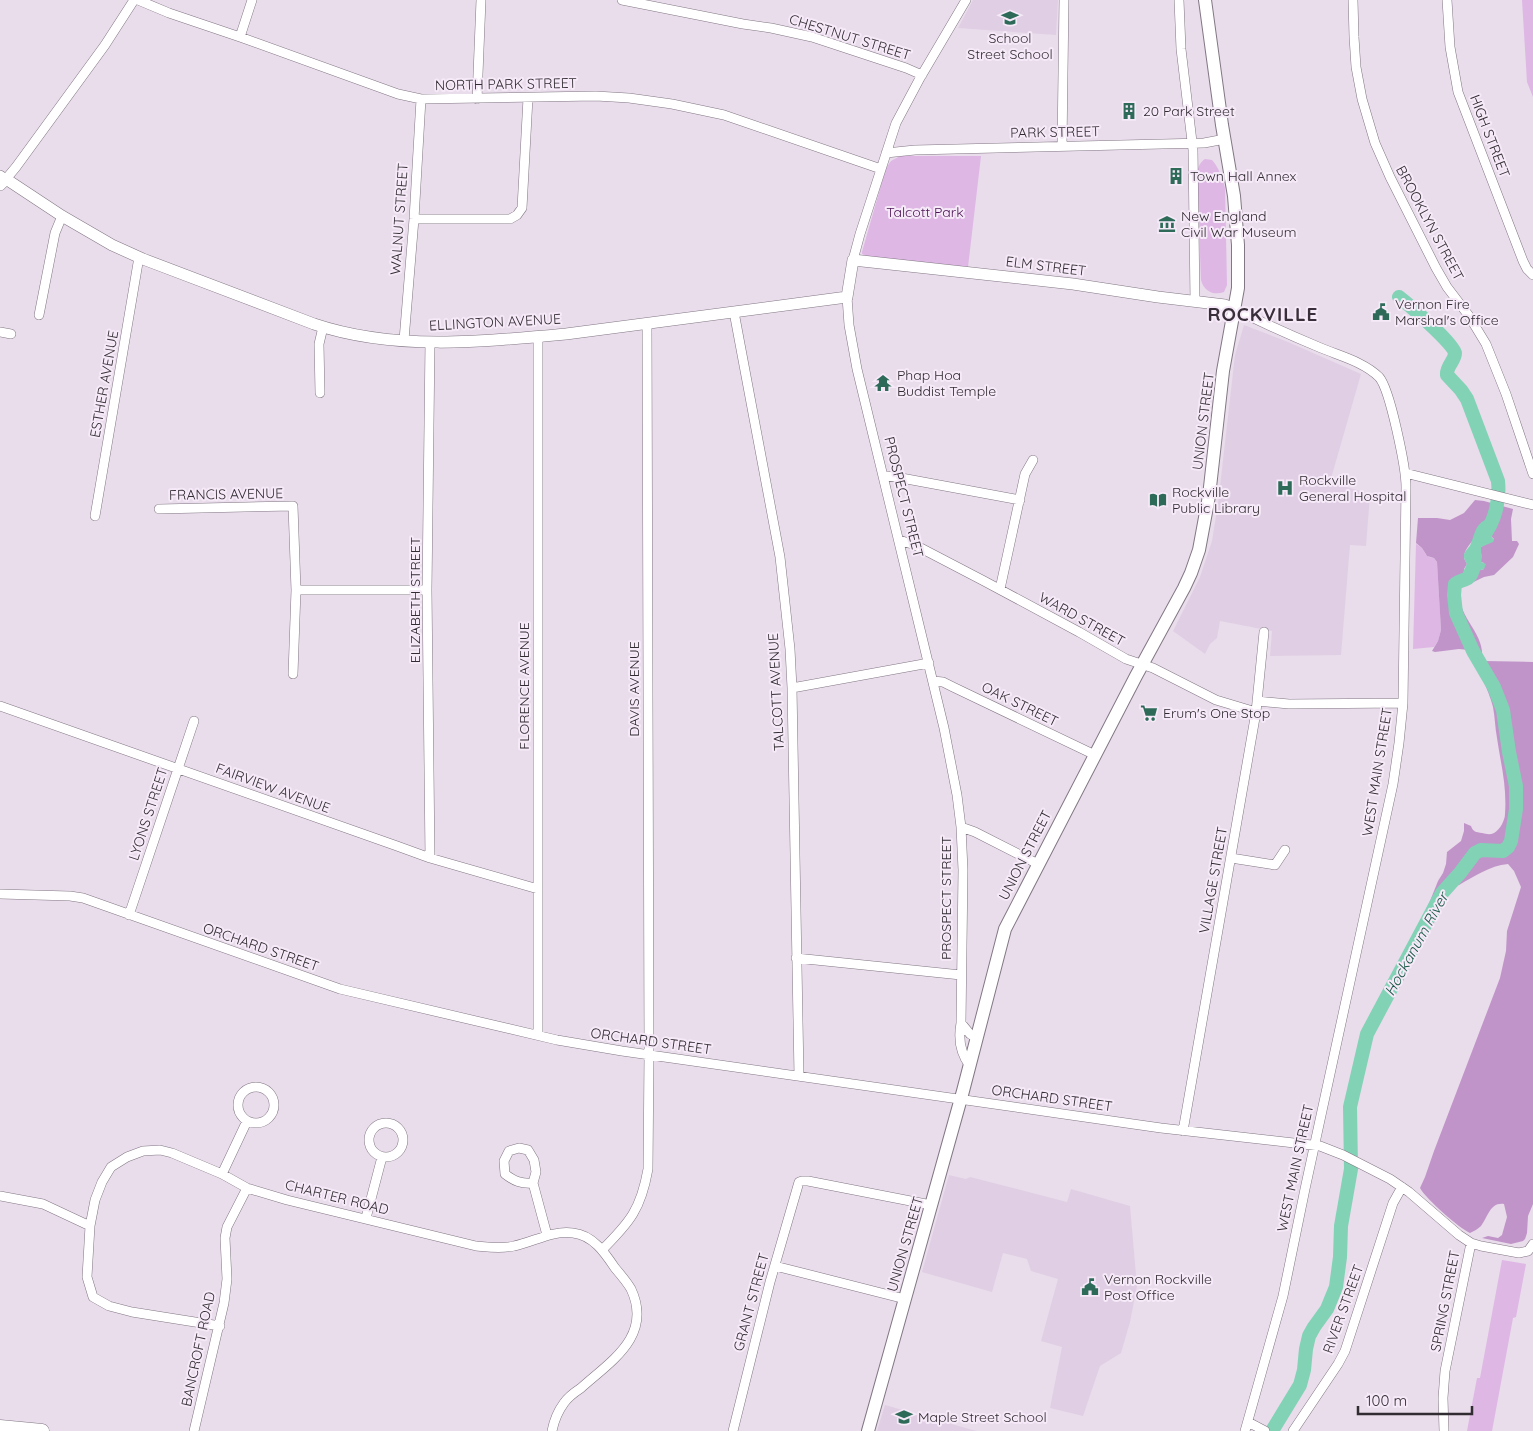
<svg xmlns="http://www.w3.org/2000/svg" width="1533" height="1431" font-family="Quicksand,sans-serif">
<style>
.built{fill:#e0cfe4}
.green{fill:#deb7e5}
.forest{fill:#c094c8;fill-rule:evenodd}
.water{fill:#82d2b6}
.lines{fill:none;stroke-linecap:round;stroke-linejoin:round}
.river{stroke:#82d2b6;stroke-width:14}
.minor-casing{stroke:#827784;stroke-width:10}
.tertiary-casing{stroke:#827784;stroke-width:12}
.secondary-casing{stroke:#827784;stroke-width:14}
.primary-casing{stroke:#827784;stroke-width:15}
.minor{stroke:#fff;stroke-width:9}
.tertiary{stroke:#fff;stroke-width:11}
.secondary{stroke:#fff;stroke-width:12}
.primary{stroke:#fff;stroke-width:14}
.labels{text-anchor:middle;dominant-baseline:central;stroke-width:4;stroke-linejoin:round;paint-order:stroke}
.street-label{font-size:14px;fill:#312c32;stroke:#f6e9f8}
.poi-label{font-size:14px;fill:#312c32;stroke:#f6e9f8;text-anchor:start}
.park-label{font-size:14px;fill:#4a1454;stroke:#f6e9f8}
.water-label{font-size:15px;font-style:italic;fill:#185846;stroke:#f6e9f8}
.district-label{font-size:19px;font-weight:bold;letter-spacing:1px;fill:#392f3a;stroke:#f6e9f8}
</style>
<rect width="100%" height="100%" fill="#e9dceb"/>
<path class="built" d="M973,0h85l-2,35 -98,-7z
M1244,325l44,17 73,32 -31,108 40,12 -4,52 -16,-1 -9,110 -71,1 2,-25 -52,-10 -3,17 -7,6 -5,10 -32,-23 27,-54 12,-36 6,-37 17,-149z
M949,1175l17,4 4,-2 97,25 4,-13 59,17 7,80 -7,36 -9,31 -21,13 -17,50 -33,-8 12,-61 -21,-6 17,-62 -27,-8 -4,-12 -24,-6 -11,39 -70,-20z
M885,1405l84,24 8,2h-100z"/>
<path class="green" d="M1522,0h11v97l-6,-15z
M900,156h81l-13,111 -102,-11 -4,-2v-2l24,-84 5,-7z
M1205,159l7,1c7,8 10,17 13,28l2,97 -3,7c-11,4 -20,-1 -23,-12l-4,-106c1,-7 3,-12 8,-15z
M1416,544l6,4 4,7 3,2 5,1 3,4 4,68 -3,11 -4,6 -21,2z
M1502,1260l24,4 -10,53 -3,1 -21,113h-25l10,-53h3z"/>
<path class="forest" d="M1475,500l9,1 29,8 -2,10 1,22h5l2,3 -6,13 -19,18 -10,2 -23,11c-7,28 24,43 21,70l2,3 49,1v542l-5,12 -1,17 -2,6 -2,2 -12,3 -29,-6 6,-2 10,2 4,-3 5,-18 -3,-13c-14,-2 -16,13 -23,22 -3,3 -7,5 -11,7 -11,-5 -44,-34 -50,-45l5,-11 9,-26 66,-173 6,-27 1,-20 14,-44 -7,-16 -6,-7c-19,2 -33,12 -49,21l-5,1 -8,-1c-14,9 -19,36 -29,50h-3l16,-34 8,-20 5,-8 3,-9 1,-12 14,-11 3,-10v-8l7,3c2,6 5,6 11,7 4,1 8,2 12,0 6,-3 11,-13 11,-19 2,-28 -4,-49 -8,-76 -2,-10 -2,-21 -4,-31 -4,-16 -16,-41 -24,-57l-10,-1 -24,3 -3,-1 6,-10 3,-11 -4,-68 -3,-4 -7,-2 -5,-8 -6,-5 2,-25h19l13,2 14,-7zM1492,522l-1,14 3,3 -13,8v15l3,1v6l-20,6v-6l3,-5c-1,-2 -3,-5 -3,-7 0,-11 20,-28 28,-35z"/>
<path class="water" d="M1485,520l7,1 -1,15 3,4 -1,2 -12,5v15l5,2 -2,5 -20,6 -1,-3 4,-8c-1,-2 -3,-4 -3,-7 -1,-6 6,-9 7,-14 4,-9 4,-18 14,-23z"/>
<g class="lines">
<path class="river" d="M1399,297c9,7 56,48 56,56 0,8 -9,13 -8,22l14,15 6,9 31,82c2,19 -3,41 -15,55
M1272,1431l28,-46 4,-15 2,-21 3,-13 5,-9 13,-18 9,-22 4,-30 1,-31 10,-57 -1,-62 17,-73 75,-141 18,-20 15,-20 6,-3 22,1 5,-4 3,-6 5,-32v-23l-7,-34 -6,-42 -9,-23 -21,-36 -17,-38 -2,-18 1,-11c4,-3 7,-3 11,-5 8,-3 8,-16 9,-23"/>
<g class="minor-casing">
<path id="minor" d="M138,0l31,13 71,24 158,57 23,5 175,-3 33,2 43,6 52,11 157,54
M622,0l121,24 28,4 41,9 94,31 16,7
M1179,0l2,49 12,101 2,151
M1353,0l1,37 2,30 6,32 13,44 15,34 46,91 11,19 22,29 17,28 20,50 27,80
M1447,0l3,47 8,45 65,169 4,8 6,6
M240,37l12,-37
M477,99l4,-99
M1062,146l2,-146
M886,153l29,-3 289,-7 21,-4
M0,175l6,4 10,-12 89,-122 29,-45
M414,219h96l7,-4 5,-7 6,-110
M853,260l7,-26 36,-111 24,-45 46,-78
M847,297l2,28 8,44 87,359 13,67 4,32 2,43 -2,153c-3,16 -1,30 9,43
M1235,309c28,14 57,27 86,39 19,8 43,14 58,29 11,12 27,91 27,110l-3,216 -4,40 -6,41 -88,405 -22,107 -38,135
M734,312l46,245 10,92 2,39 7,388
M39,315l16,-82 7,-17
M0,332l11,2
M404,340l10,-121 7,-120
M430,342l-3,248 3,268
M320,393l-1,-49 4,-17
M1405,473l128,32
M883,476l13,1 124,23
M159,509l134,-3 3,84 -3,84
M95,516l44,-259
M899,540l16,5 69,36 95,51 47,27 27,9 63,32 40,12
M1000,589l25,-115 8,-14
M296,590h131
M933,681l10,1 10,5 142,68
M792,688l137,-25
M1257,701l32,3 114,-1
M0,706l397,140 33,12 108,31
M961,827l14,5 63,32
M1231,858l44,7 10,-15
M0,894l70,2 13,2 257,91 217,51 65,11 539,77 159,18 23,9 47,24 19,13 50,43 12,8 10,3 38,7 9,-2 5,-7
M129,915l65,-194
M796,958l165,17
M961,1023l9,11 7,4
M538,1035v-699
M238 1105a18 18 0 1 1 36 0a18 18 0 1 1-36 0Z
M369 1140a17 17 0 1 1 34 0a17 17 0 1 1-34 0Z
M1183,1131l73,-419 8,-80
M222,1174l25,-53
M533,1183c-12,1 -19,-2 -28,-9l-1,-13 5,-10 10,-3 9,2 6,10 2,12 -3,11 14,52
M0,1196l43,8 47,22
M366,1218l16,-61
M602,1250c28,-28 39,-41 46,-81l1,-114 -2,-732
M775,1266l130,33
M220,1326l-88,-14 -23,-6 -16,-9 -6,-20 3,-51 5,-26 7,-18 9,-15 16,-10 16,-6 17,-1 12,3 50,21 25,14 40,12 189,46c12,1 25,3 38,0 20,-4 38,-16 59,-13 20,2 32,20 42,35 6,7 12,14 16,21 22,47 -20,72 -50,99 -6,4 -13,9 -17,15 -6,8 -10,18 -12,28
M1248,1422l17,9
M194,1431l30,-128 3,-24 -2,-41 2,-11 20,-39
M733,1431l37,-149 29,-100 3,-1h6l123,24
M1293,1431l45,-67 7,-13 48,-148 9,-16
M1444,1431l-1,-33 2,-27 26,-128"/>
</g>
<g class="tertiary-casing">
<path id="tertiary" d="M0,185l6,-6 56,37 50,29 31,14 171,65c80,27 169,18 252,10l281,-37 6,-37 220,24 85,13 67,8 10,4"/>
</g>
<g class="secondary-casing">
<path id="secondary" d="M868,1431l95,-340 42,-162 131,-253 48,-88 7,-15 8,-23 10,-54 14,-125 15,-83v-43l-4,-49 -12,-71 -17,-125"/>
</g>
<g class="primary-casing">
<path id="primary" d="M0,1427l42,4"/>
</g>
<use href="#minor" class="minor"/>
<use href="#tertiary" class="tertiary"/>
<use href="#secondary" class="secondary"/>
<use href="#primary" class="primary"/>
</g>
<defs>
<g id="school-bare" transform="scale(1.35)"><path d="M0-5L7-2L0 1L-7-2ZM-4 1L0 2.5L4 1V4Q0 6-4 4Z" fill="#2d6b58" stroke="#f6e9f8" stroke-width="2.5" paint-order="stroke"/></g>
<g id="building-bare" transform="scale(1.35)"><path d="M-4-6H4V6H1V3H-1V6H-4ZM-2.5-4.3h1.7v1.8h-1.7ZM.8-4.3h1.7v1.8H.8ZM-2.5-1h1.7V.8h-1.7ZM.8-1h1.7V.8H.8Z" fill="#2d6b58" stroke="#f6e9f8" stroke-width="2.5" paint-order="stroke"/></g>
<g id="museum-bare" transform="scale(1.35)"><path d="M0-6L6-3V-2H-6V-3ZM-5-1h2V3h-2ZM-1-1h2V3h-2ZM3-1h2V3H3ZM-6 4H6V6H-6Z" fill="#2d6b58" stroke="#f6e9f8" stroke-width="2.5" paint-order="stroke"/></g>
<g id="civic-bare" transform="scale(1.35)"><path d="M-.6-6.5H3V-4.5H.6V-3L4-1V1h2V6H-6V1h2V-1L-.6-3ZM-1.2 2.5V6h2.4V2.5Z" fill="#2d6b58" stroke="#f6e9f8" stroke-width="2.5" paint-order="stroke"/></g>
<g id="temple-bare" transform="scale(1.35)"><path d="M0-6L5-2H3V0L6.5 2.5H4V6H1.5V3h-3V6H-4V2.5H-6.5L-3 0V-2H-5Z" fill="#2d6b58" stroke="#f6e9f8" stroke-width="2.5" paint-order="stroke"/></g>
<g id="hospital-bare" transform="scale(1.35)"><path d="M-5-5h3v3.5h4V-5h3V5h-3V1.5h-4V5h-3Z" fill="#2d6b58" stroke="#f6e9f8" stroke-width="2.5" paint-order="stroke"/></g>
<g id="library-bare" transform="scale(1.35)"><path d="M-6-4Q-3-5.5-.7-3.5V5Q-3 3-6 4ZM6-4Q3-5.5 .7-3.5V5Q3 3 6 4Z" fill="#2d6b58" stroke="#f6e9f8" stroke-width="2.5" paint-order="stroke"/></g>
<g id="supermarket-bare" transform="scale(1.35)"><path d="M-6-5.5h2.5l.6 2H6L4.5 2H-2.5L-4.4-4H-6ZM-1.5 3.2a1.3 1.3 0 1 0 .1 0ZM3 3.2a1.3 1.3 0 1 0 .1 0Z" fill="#2d6b58" stroke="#f6e9f8" stroke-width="2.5" paint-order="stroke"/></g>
</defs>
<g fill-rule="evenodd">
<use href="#school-bare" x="1010" y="18"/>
<use href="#building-bare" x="1129" y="111"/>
<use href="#building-bare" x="1176" y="176"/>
<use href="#museum-bare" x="1167" y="224"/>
<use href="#civic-bare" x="1381" y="312"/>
<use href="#temple-bare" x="883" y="383"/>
<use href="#hospital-bare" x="1285" y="488"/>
<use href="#library-bare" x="1158" y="500"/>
<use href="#supermarket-bare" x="1149" y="713"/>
<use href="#civic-bare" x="1090" y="1287"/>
<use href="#school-bare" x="904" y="1417"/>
</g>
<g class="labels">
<g class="street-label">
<text transform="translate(850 37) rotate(17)">CHESTNUT STREET</text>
<text transform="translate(506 84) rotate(-1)">NORTH PARK STREET</text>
<text transform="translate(1055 132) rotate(-1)">PARK STREET</text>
<text transform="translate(1490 136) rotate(69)">HIGH STREET</text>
<text transform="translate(399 219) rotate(-86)">WALNUT STREET</text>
<text transform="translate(1430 223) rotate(62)">BROOKLYN STREET</text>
<text transform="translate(1046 266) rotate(7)">ELM STREET</text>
<text transform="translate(495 322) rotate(-3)">ELLINGTON AVENUE</text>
<text transform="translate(104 384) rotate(-80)">ESTHER AVENUE</text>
<text transform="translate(1203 421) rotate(-83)">UNION STREET</text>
<text transform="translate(226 494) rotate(-1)">FRANCIS AVENUE</text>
<text transform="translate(904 497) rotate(76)">PROSPECT STREET</text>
<text transform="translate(415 600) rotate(-90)">ELIZABETH STREET</text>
<text transform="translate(1082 619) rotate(29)">WARD STREET</text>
<text transform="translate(524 686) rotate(-90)">FLORENCE AVENUE</text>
<text transform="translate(634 689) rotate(-90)">DAVIS AVENUE</text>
<text transform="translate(776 692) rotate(-93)">TALCOTT AVENUE</text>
<text transform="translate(1020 704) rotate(26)">OAK STREET</text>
<text transform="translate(1377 772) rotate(-81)">WEST MAIN STREET</text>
<text transform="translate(273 788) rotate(20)">FAIRVIEW AVENUE</text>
<text transform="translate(148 814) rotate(-72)">LYONS STREET</text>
<text transform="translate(1025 855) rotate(-63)">UNION STREET</text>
<text transform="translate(1213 880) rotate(-80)">VILLAGE STREET</text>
<text transform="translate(946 898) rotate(-90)">PROSPECT STREET</text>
<text transform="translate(261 947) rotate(19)">ORCHARD STREET</text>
<text transform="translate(651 1041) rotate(8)">ORCHARD STREET</text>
<text transform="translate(1052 1098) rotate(8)">ORCHARD STREET</text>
<text transform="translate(1295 1168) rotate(-78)">WEST MAIN STREET</text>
<text transform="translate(337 1197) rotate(14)">CHARTER ROAD</text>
<text transform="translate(905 1244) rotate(-74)">UNION STREET</text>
<text transform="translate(1445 1301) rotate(-79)">SPRING STREET</text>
<text transform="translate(751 1302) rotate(-75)">GRANT STREET</text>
<text transform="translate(1343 1309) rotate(-70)">RIVER STREET</text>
<text transform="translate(198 1349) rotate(-78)">BANCROFT ROAD</text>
</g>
<g class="poi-label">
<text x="1010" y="38" text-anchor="middle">School<tspan x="1010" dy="16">Street School</tspan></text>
<text x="1143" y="111">20 Park Street</text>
<text x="1190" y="176">Town Hall Annex</text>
<text x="1181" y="216">New England<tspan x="1181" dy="16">Civil War Museum</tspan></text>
<text x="1395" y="304">Vernon Fire<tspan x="1395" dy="16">Marshal's Office</tspan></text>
<text x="897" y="375">Phap Hoa<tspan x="897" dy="16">Buddist Temple</tspan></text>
<text x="1299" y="480">Rockville<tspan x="1299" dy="16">General Hospital</tspan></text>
<text x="1172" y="492">Rockville<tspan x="1172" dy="16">Public Library</tspan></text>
<text x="1163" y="713">Erum's One Stop</text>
<text x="1104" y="1279">Vernon Rockville<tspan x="1104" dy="16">Post Office</tspan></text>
<text x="918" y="1417">Maple Street School</text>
</g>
<g class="park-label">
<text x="925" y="212">Talcott Park</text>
</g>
<g class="water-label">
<text transform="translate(1416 944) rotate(-61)">Hockanum River</text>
</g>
<g class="district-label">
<text x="1263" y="314">ROCKVILLE</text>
</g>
</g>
<path d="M1358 1406v8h114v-8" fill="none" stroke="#312c32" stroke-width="2.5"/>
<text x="1366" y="1406" font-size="15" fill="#312c32" stroke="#f6e9f8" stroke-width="4" paint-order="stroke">100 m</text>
</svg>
